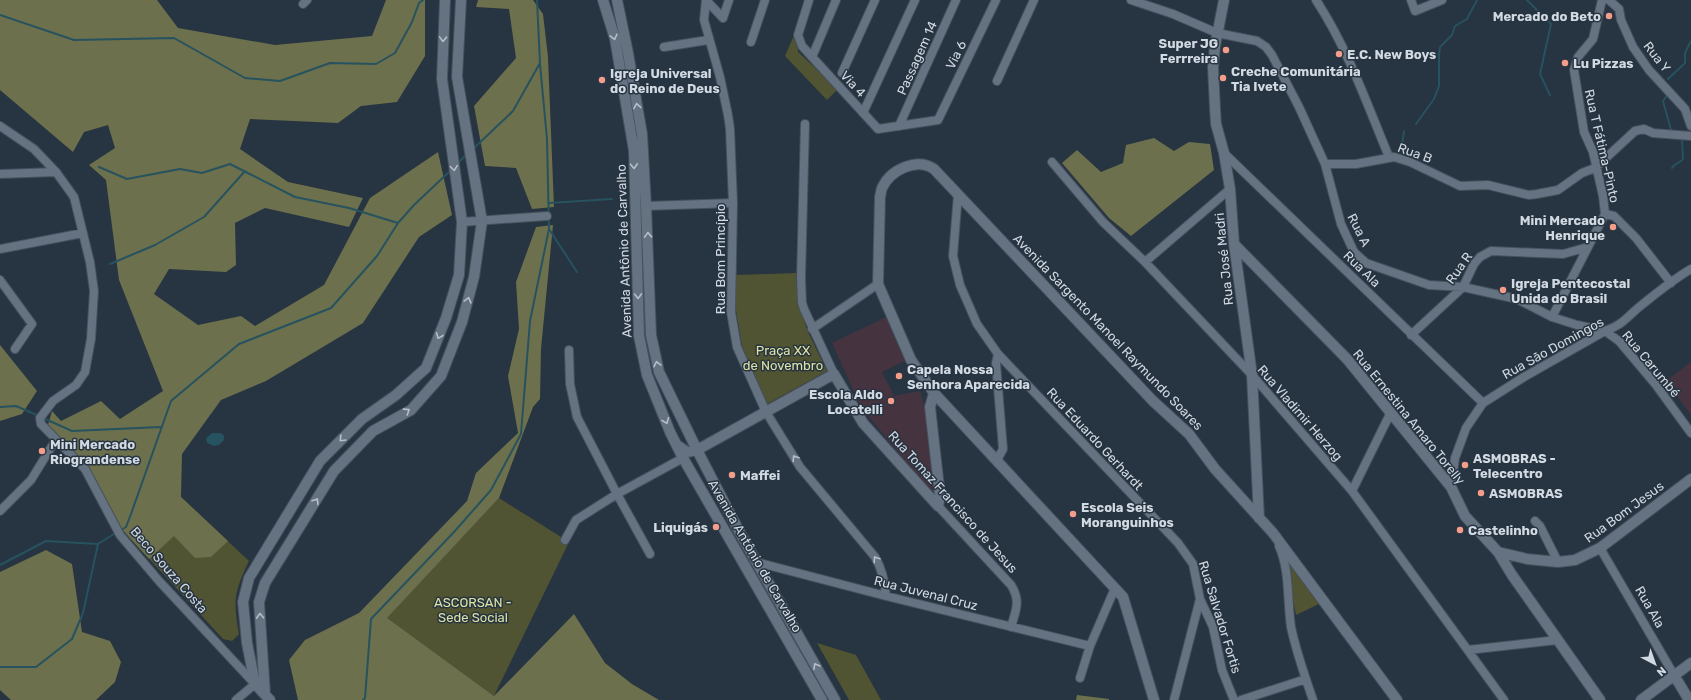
<svg xmlns="http://www.w3.org/2000/svg" width="1691" height="700" font-family="Rubik,sans-serif">
<style>
.education{fill:#453440}
.green{fill:#515432}
.forest{fill:#6c704c}
.water{fill:#27525f}
.lines{fill:none;stroke-linecap:round;stroke-linejoin:round}
.stream{stroke:#27525f;stroke-width:2}
.street-casing{stroke:#46505c;stroke-width:10}
.secondary-casing{stroke:#46505c;stroke-width:12}
.street{stroke:#647281;stroke-width:8}
.secondary{stroke:#647281;stroke-width:10}
.oneway{stroke:#b6bfca}
.poi-dot{fill:#f49d8b;stroke:#273441;stroke-width:1.5}
.labels{text-anchor:middle;dominant-baseline:central;stroke-width:3;stroke-linejoin:round;paint-order:stroke}
.poi-label{font-size:13px;font-weight:bold;fill:#d1d9e2;stroke:#273441;text-anchor:start}
.street-label{font-size:13px;fill:#d1d9e2;stroke:#273441}
.park-label{font-size:13px;fill:#dde3a4;stroke:#273441}
</style>
<rect width="100%" height="100%" fill="#273441"/>
<path class="education" d="M886,317l19,44 -23,11 12,24 26,-5 5,17 10,80 -5,3 -69,-84 -29,-64z
M1691,362v53l-25,-34z"/>
<path class="green" d="M796,31l2,21 40,37 -11,11 -42,-44z
M796,273l2,31 10,28 19,39 -60,33 -25,-58 -7,-42 1,-29z
M181,497l68,64c-15,31 -16,39 -10,73l-7,7 -9,-2 -104,-113z
M499,498l70,44 -75,154 -108,-78z
M1285,558l34,46 -23,11z
M817,643l39,12 25,45h-32z"/>
<path class="forest" d="M0,0h157l21,28 97,17 97,-9 14,-36h39v56l-28,46 -36,4 -23,17 -88,-4 -10,30 48,33 75,16 -14,29 -84,-19 -30,15 1,42 -10,7 -57,-3 -15,25 44,31 43,-9 14,10 69,-41 46,-87 68,-46 14,63 -33,22 -56,86 -97,58 -45,19 -39,54 -1,43 47,44 -17,16 -16,1 -21,-22 -25,23 -30,-33 -34,-63 -27,-23 -10,-15 4,-14 9,10 40,-20 19,18 43,-28 -44,-111 -13,-100 -17,-15 26,-17 -7,-23 -24,7 -11,20 -73,-62z
M478,0h55l10,14 5,43 6,150 -22,2 -16,-41 -31,-2 -11,-60 42,-48 -7,-49 -33,-2z
M1154,138l20,13 15,-9 21,2 4,26 -83,66 -22,-18 -47,-55 15,-13 24,22 22,-9 3,-18z
M553,225l-12,124 -1,50 -7,8 -34,91 -112,120 107,78 80,-82 31,49 27,21 27,16h-361l-9,-40 16,-20 54,-27 108,-112 9,-28 42,-40 -10,-57 11,-47 -3,-47 20,-55z
M0,345l37,46 -15,23 -22,7z
M46,550l26,14 10,68 28,9 11,21 -6,20 -19,18h-85l-11,-10v-118z
M1077,695l32,4v1h-33z"/>
<path class="water" d="M212,433h9l3,3v4l-5,5 -5,1 -7,-3 -1,-5z"/>
<g class="lines">
<path class="stream" d="M1527,0l24,24 -11,50 10,21
M0,15l74,25 100,-2 71,40 35,3 50,-18 46,1 19,-11 17,-31 7,-19 4,-3
M1668,79l17,-16v-10l6,-12
M1667,95l-4,6 8,29
M1416,124l18,-25 5,-13v-32l1,-7 12,-12 3,-9 12,-7 10,-19
M1402,146l2,-15
M473,149l40,-38 27,-48 -3,-63
M457,164l10,-10
M99,167l28,12 53,-10 22,4 28,-9 65,33 54,11 49,15
M1672,168c3,-5 8,-5 11,-9l-1,-20
M549,203l63,-4
M549,229l28,43
M110,264l45,-19 49,-28 41,-46
M0,407l16,-1 23,10
M43,418l29,13 89,-4
M121,530l5,-3 5,-13 40,-113 68,-57 92,-36 46,-52 21,-33 16,-18 37,-35
M0,565l46,-24 52,3 19,-12
M0,667h36l36,-28 11,-26 15,-69
M363,700l2,-2 6,-79 83,-87 37,-42 30,-56 9,-113 19,-92 -2,-90 -7,-75"/>
<g class="street-casing">
<path id="street" d="M706,0l-2,20 16,57 8,38 2,14 3,74 -2,109 6,35 29,65 34,55 75,90c7,12 10,25 11,39
M706,0l17,18 6,-18
M809,0l-11,35 4,11 76,83 60,-9 58,-120
M1131,0l42,14 44,19 40,8 9,6 6,8 27,52 26,57 16,60 13,28 12,11 63,22 34,2 54,12 35,18 25,8 28,6 14,10 37,44 35,48
M1316,0c32,49 51,104 73,157
M1411,0l4,11 27,-11
M1609,0l10,9 2,11 12,27 16,23 36,39 6,17
M303,4l4,-4
M751,42l14,-42
M664,47l44,-7
M812,57l24,-57
M842,73l33,-73
M997,81l37,-81
M863,113l52,-113
M805,124l-4,154 1,25 2,6 30,65
M0,126l34,23 22,23 18,25 16,65 4,29 -3,48 -6,33 -9,13 -23,16 -13,17 1,6 44,45 35,66 39,46 96,103 -19,16
M899,126l57,-126
M1224,153l259,250
M1052,162l51,60 42,40 107,113 100,116 152,209
M1325,164h31l38,-7 16,5 50,24 28,-1 41,10 8,-1 21,-4 24,-17 13,-5 40,-37 9,-2 9,4 38,3
M0,174l56,-2
M958,194l-5,62 7,29 17,39 21,30 180,189 15,21 7,35 13,28 9,43 12,30
M646,206l87,-3
M1605,214l9,2 22,22 35,45
M462,222l85,-6
M0,249l83,-16
M1145,262l85,-73
M0,280l32,44 -17,25
M1552,317l53,-103 -2,-18 -10,-44 -9,-20 -10,-62 4,-13 15,-18 9,-39
M812,329l66,-45
M1411,335l52,-48 11,-23 6,-7 11,-6 72,3 25,-7
M569,350l1,34 7,33 40,77 33,60
M997,460l6,-11 -7,-86 2,-9
M1451,487l4,-29 11,-30 17,-25 41,-26 81,-46c17,-6 20,-12 33,-23 17,-14 34,-28 53,-39
M1352,491l39,-79
M938,506l73,79c10,16 5,25 0,42
M0,511l31,-31 24,-39
M1535,521l5,5 18,36
M565,540l11,-20 41,-26 66,-36
M1279,546c11,24 8,54 12,81 5,24 14,50 22,73
M1600,548l74,127
M756,562l130,34 204,50
M1468,650l89,-10
M1080,678l10,-32 25,-58
M1174,700l26,-101
M1241,700l65,-21"/>
</g>
<g class="secondary-casing">
<path id="secondary" d="M603,0l12,39 19,112 5,185 8,39 23,57 13,26 139,242
M617,0l11,53 14,81 4,72 5,129 8,37 38,78 42,81 96,169
M1224,0l-9,46 -2,21 2,41 1,16 8,29 6,36 4,55 18,131 7,143
M1234,244l113,115 104,128 14,29 33,36 14,23 88,125
M934,393l-4,14 10,89 -2,10
M677,445l10,7 10,-2 137,-76 29,49 75,83
M1498,552l29,7 31,3 17,-2 25,-12 91,-69
M1674,675l15,25
M265,694l-6,-92 6,-19 69,-112 39,-40 38,-21 30,-34 21,-54 12,-45 8,-56 -25,-144 4,-77
M270,700l-15,-16 -8,-41 -4,-41 6,-24 71,-117 42,-42 34,-24 30,-27 20,-50 13,-43 3,-53 -20,-143 3,-79
M1154,700l-31,-103 -189,-204 -23,-33 -33,-76 2,-87c1,-3 1,-7 2,-9 8,-18 35,-31 52,-19l219,232 36,33 26,35 58,64 124,167
M1641,700l50,-37"/>
</g>
<use href="#street" class="street"/>
<use href="#secondary" class="secondary"/>
</g>
<defs><path id="oneway-chevron" d="M-2-3.5L2.5 0L-2 3.5" fill="none" stroke-width="1.6" stroke-linecap="round" stroke-linejoin="round"/></defs>
<g class="oneway">
<use href="#oneway-chevron" transform="translate(614 37) rotate(76)"/>
<use href="#oneway-chevron" transform="translate(443 39) rotate(92)"/>
<use href="#oneway-chevron" transform="translate(637 106) rotate(-100)"/>
<use href="#oneway-chevron" transform="translate(634 166) rotate(87)"/>
<use href="#oneway-chevron" transform="translate(454 168) rotate(82)"/>
<use href="#oneway-chevron" transform="translate(648 235) rotate(-92)"/>
<use href="#oneway-chevron" transform="translate(638 296) rotate(89)"/>
<use href="#oneway-chevron" transform="translate(468 300) rotate(-75)"/>
<use href="#oneway-chevron" transform="translate(439 336) rotate(112)"/>
<use href="#oneway-chevron" transform="translate(657 364) rotate(-102)"/>
<use href="#oneway-chevron" transform="translate(407 411) rotate(-33)"/>
<use href="#oneway-chevron" transform="translate(666 421) rotate(68)"/>
<use href="#oneway-chevron" transform="translate(342 439) rotate(135)"/>
<use href="#oneway-chevron" transform="translate(795 458) rotate(-122)"/>
<use href="#oneway-chevron" transform="translate(316 501) rotate(-58)"/>
<use href="#oneway-chevron" transform="translate(876 559) rotate(-123)"/>
<use href="#oneway-chevron" transform="translate(260 616) rotate(-93)"/>
<use href="#oneway-chevron" transform="translate(816 666) rotate(-120)"/>
</g>
<g class="poi-dot">
<circle cx="1609" cy="16" r="4"/>
<circle cx="1226" cy="50" r="4"/>
<circle cx="1339" cy="54" r="4"/>
<circle cx="1565" cy="63" r="4"/>
<circle cx="1223" cy="78" r="4"/>
<circle cx="602" cy="80" r="4"/>
<circle cx="1613" cy="227" r="4"/>
<circle cx="1503" cy="290" r="4"/>
<circle cx="899" cy="376" r="4"/>
<circle cx="891" cy="401" r="4"/>
<circle cx="42" cy="451" r="4"/>
<circle cx="1465" cy="465" r="4"/>
<circle cx="732" cy="475" r="4"/>
<circle cx="1481" cy="493" r="4"/>
<circle cx="1073" cy="514" r="4"/>
<circle cx="716" cy="527" r="4"/>
<circle cx="1460" cy="530" r="4"/>
</g>
<g class="labels">
<g class="poi-label">
<text x="1601" y="16" text-anchor="end">Mercado do Beto</text>
<text x="1218" y="43" text-anchor="end">Super JG<tspan x="1218" dy="15">Ferrreira</tspan></text>
<text x="1347" y="54">E.C. New Boys</text>
<text x="1573" y="63">Lu Pizzas</text>
<text x="1231" y="71">Creche Comunitária<tspan x="1231" dy="15">Tia Ivete</tspan></text>
<text x="610" y="73">Igreja Universal<tspan x="610" dy="15">do Reino de Deus</tspan></text>
<text x="1605" y="220" text-anchor="end">Mini Mercado<tspan x="1605" dy="15">Henrique</tspan></text>
<text x="1511" y="283">Igreja Pentecostal<tspan x="1511" dy="15">Unida do Brasil</tspan></text>
<text x="907" y="369">Capela Nossa<tspan x="907" dy="15">Senhora Aparecida</tspan></text>
<text x="883" y="394" text-anchor="end">Escola Aldo<tspan x="883" dy="15">Locatelli</tspan></text>
<text x="50" y="444">Mini Mercado<tspan x="50" dy="15">Riograndense</tspan></text>
<text x="1473" y="458">ASMOBRAS -<tspan x="1473" dy="15">Telecentro</tspan></text>
<text x="740" y="475">Maffei</text>
<text x="1489" y="493">ASMOBRAS</text>
<text x="1081" y="507">Escola Seis<tspan x="1081" dy="15">Moranguinhos</tspan></text>
<text x="708" y="527" text-anchor="end">Liquigás</text>
<text x="1468" y="530">Castelinho</text>
</g>
<g class="street-label">
<text transform="translate(956 55) rotate(-64)">Via 6</text>
<text transform="translate(1657 57) rotate(52)">Rua Y</text>
<text transform="translate(917 58) rotate(-66)">Passagem 14</text>
<text transform="translate(853 84) rotate(47)">Via 4</text>
<text transform="translate(1602 146) rotate(77)">Rua T Fátima-Pinto</text>
<text transform="translate(1415 153) rotate(20)">Rua B</text>
<text transform="translate(1359 230) rotate(63)">Rua A</text>
<text transform="translate(624 251) rotate(-92)">Avenida Antônio de Carvalho</text>
<text transform="translate(720 259) rotate(-90)">Rua Bom Princípio</text>
<text transform="translate(1224 259) rotate(-96)">Rua José Madri</text>
<text transform="translate(1459 268) rotate(-55)">Rua R</text>
<text transform="translate(1362 269) rotate(44)">Rua Ala</text>
<text transform="translate(1108 332) rotate(46)">Avenida Sargento Manoel Raymundo Soares</text>
<text transform="translate(1553 348) rotate(-29)">Rua São Domingos</text>
<text transform="translate(1651 364) rotate(50)">Rua Carumbé</text>
<text transform="translate(1300 413) rotate(49)">Rua Vladimir Herzog</text>
<text transform="translate(1409 417) rotate(51)">Rua Ernestina Amaro Torelly</text>
<text transform="translate(1095 439) rotate(47)">Rua Eduardo Gerhardt</text>
<text transform="translate(953 502) rotate(48)">Rua Tomaz Francisco de Jesus</text>
<text transform="translate(1624 512) rotate(-36)">Rua Bom Jesus</text>
<text transform="translate(755 556) rotate(60)">Avenida Antônio de Carvalho</text>
<text transform="translate(169 570) rotate(49)">Beco Souza Costa</text>
<text transform="translate(926 593) rotate(14)">Rua Juvenal Cruz</text>
<text transform="translate(1650 607) rotate(60)">Rua Ala</text>
<text transform="translate(1220 617) rotate(73)">Rua Salvador Fortis</text>
</g>
<g class="park-label">
<text x="783" y="350">Praça XX<tspan x="783" dy="15">de Novembro</tspan></text>
<text x="473" y="602">ASCORSAN -<tspan x="473" dy="15">Sede Social</tspan></text>
</g>
</g>
<g transform="translate(1655 664) rotate(139)" stroke="#273441" stroke-width="3" paint-order="stroke">
<path d="M0-3L7 15L0 10L-7 15Z" fill="#d1d9e2"/>
<text y="-6" font-size="11" font-weight="bold" text-anchor="middle" fill="#d1d9e2">N</text>
</g>
</svg>
